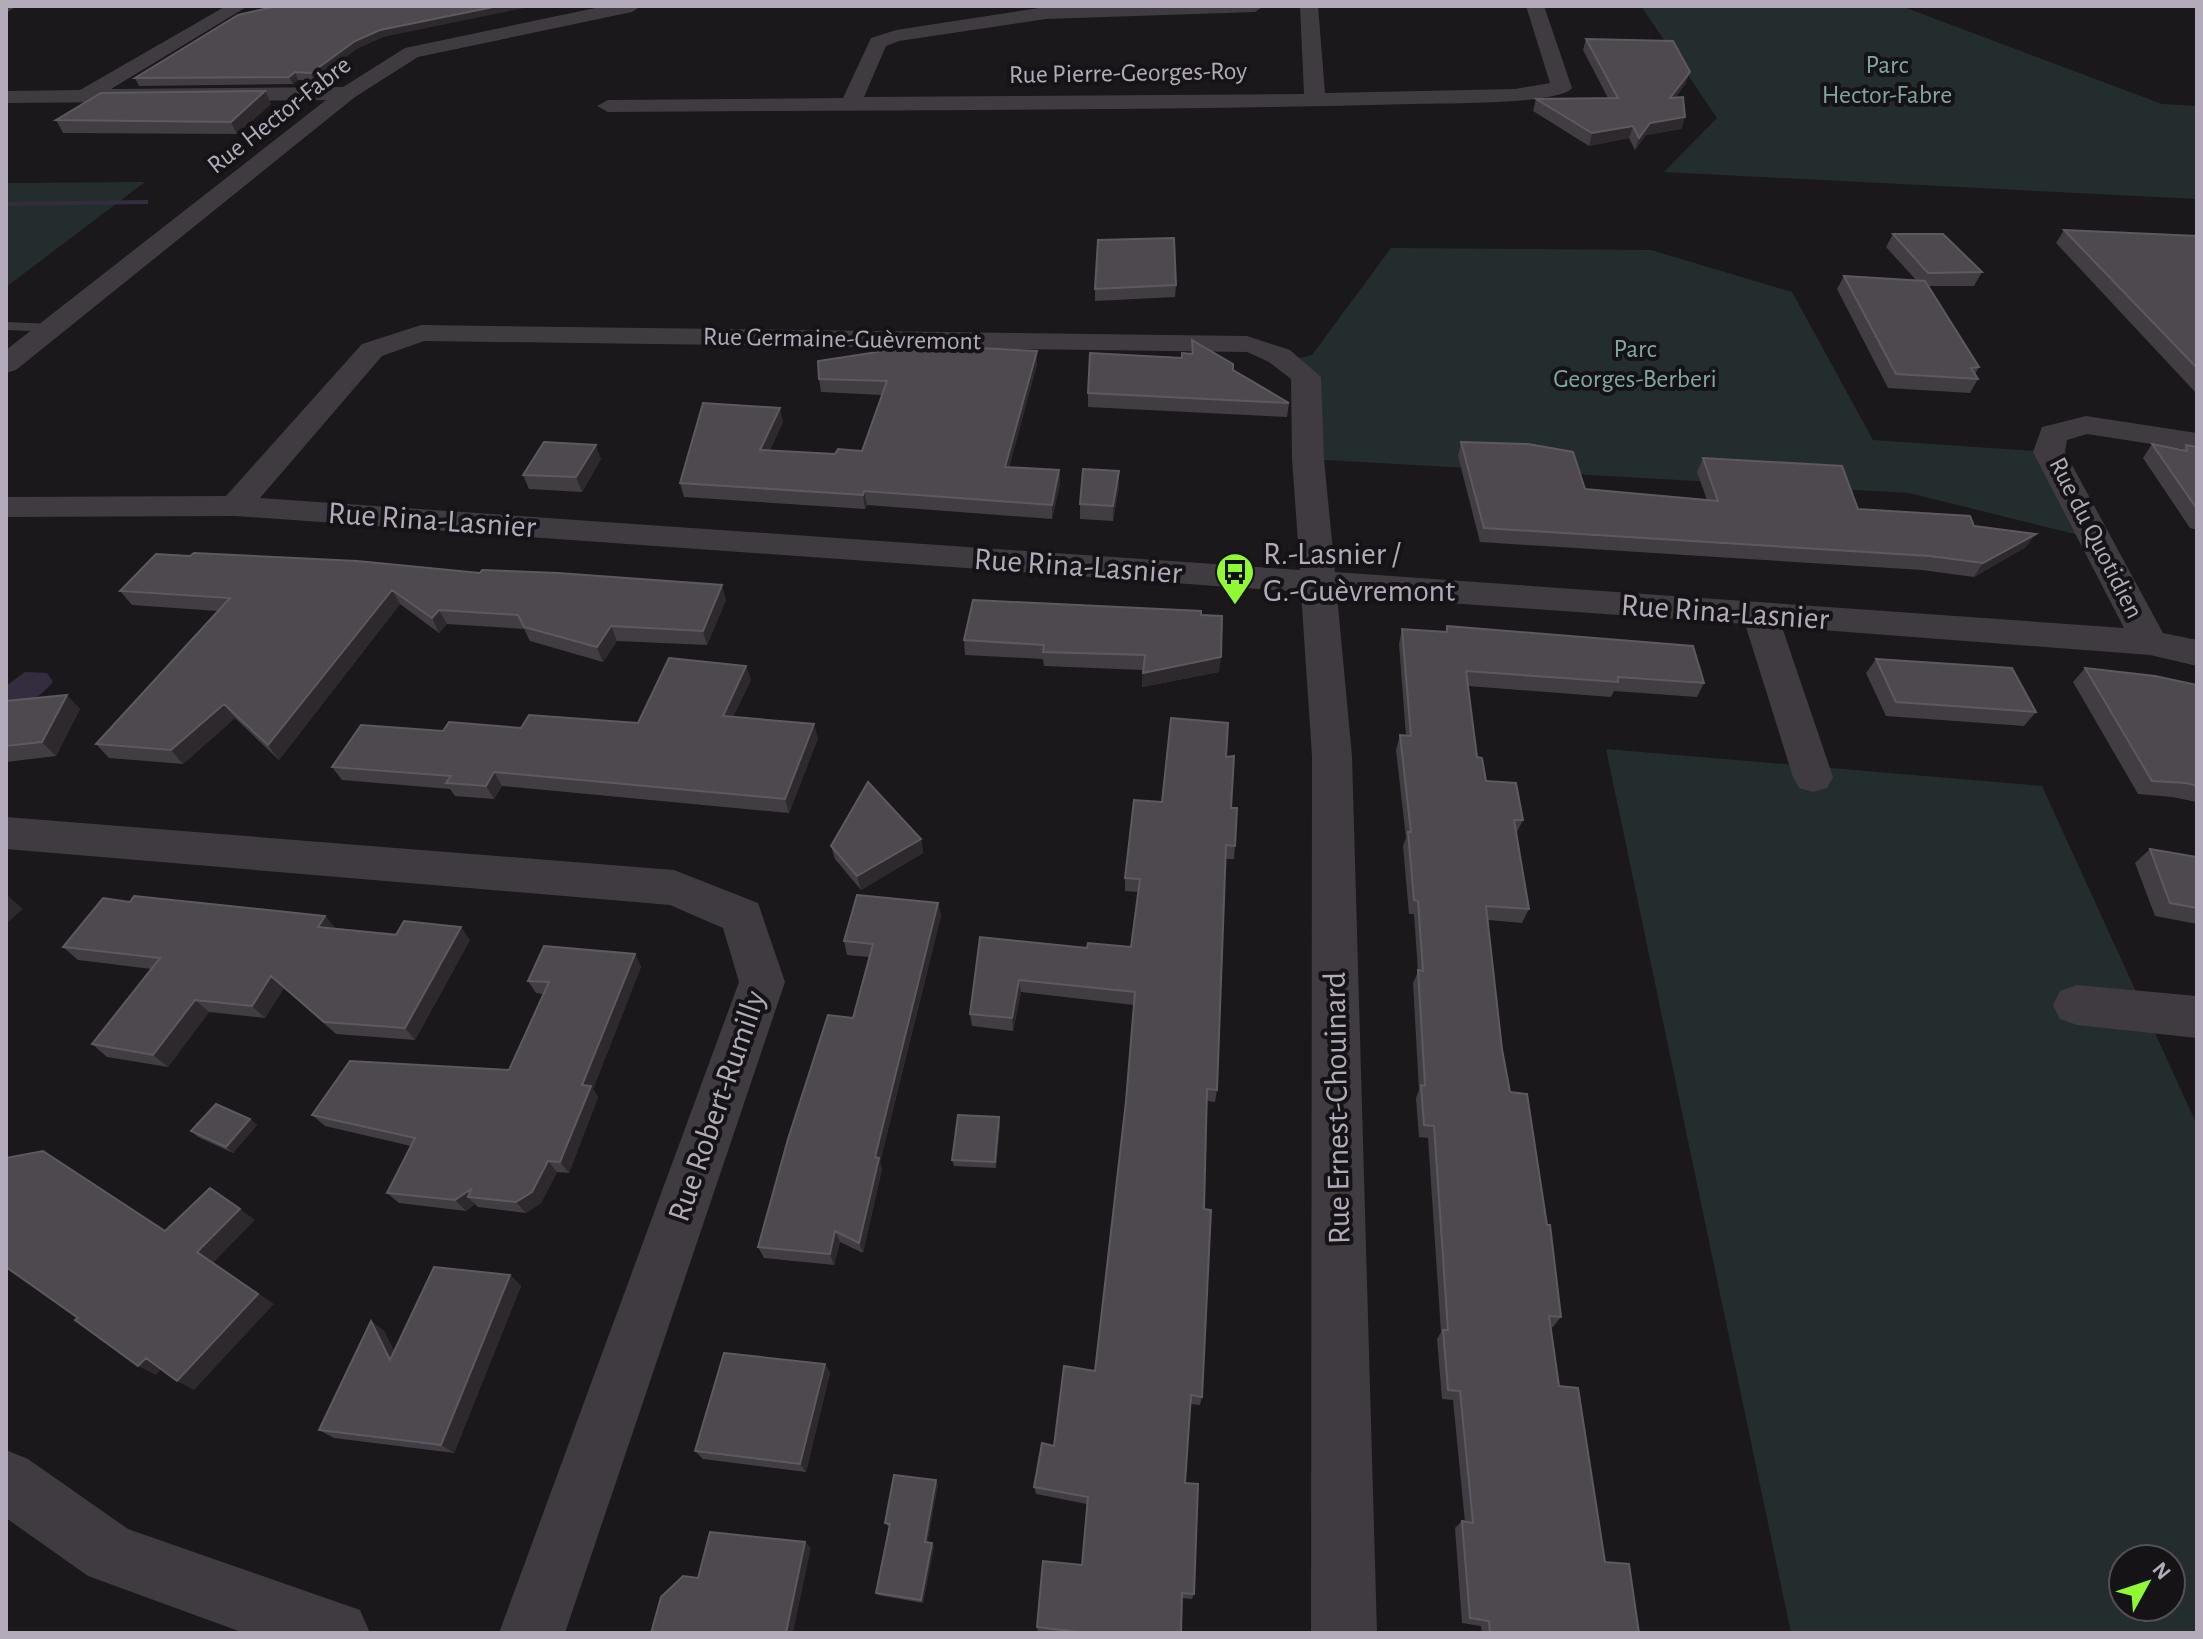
<svg xmlns="http://www.w3.org/2000/svg" width="2203" height="1639" font-family="'Alegreya Sans',sans-serif">
<style>
.green{fill:#242d2e;fill-rule:evenodd}
.water{fill:#332d3f}
.lines{fill:none;stroke-linecap:round;stroke-linejoin:round}
.stream{fill:#332d3f;fill-rule:evenodd}
.lane{fill:#3f3b41;fill-rule:evenodd}
.street{fill:#3f3b41;fill-rule:evenodd}
.wall{fill:#423d42}
.shaded-wall{fill:#2d292d}
.building{fill:#4e494f;stroke:#5e5860;stroke-width:2}
.labels{text-anchor:middle;dominant-baseline:central;stroke-width:8;stroke-linejoin:round;paint-order:stroke}
.far-park-label{font-size:26px;fill:#80a6a3;stroke:#151315}
.far-street-label{font-size:26px;fill:#b3aaba;stroke:#151315}
.street-label{font-size:32px;fill:#b3aaba;stroke:#151315}
.poi-label{font-size:32px;fill:#b3aaba;stroke:#151315;text-anchor:start}
</style>
<rect width="100%" height="100%" fill="#1a181a"/>
<path class="green" d="M1641,6h260l261,98 35,2v93l-533,-27 53,-54z
M145,182l-139,105v-104z
M1391,248l260,2 141,42 81,148 176,12 46,87 -186,-46 -601,-34 -17,-99 21,-5z
M1606,749l436,37 155,339v508h-406zM2123,1559h48v48h-48z"/>
<path class="water" d="M25,672l22,1 6,9c-13,15 -27,25 -47,21v-17z"/>
<g class="lines">
<path class="stream" d="M145,200h3v4l-142,2v-4z"/>
<path class="lane" d="M6,322l46,2 7,4 -7,4 -46,-2z"/>
<path class="street" d="M6,6h11l-11,7z
M226,6h22l-137,83 232,-2 62,-39 200,-42h36l-9,6 -214,45 -63,40 -339,273 -10,3v-23l320,-250 -320,3v-12l74,-1z
M1264,6l-9,6 -209,7 -147,22 -13,5 -22,51 440,-3 -4,-88h18l7,87 190,-4 35,-6 -24,-77h18l28,82c-13,17 -133,15 -160,16 -268,7 -536,6 -804,8l-11,-6 11,-6 235,-2 28,-60 25,-8 150,-23z
M421,325l826,11 43,14 31,27 3,82 11,113 789,56 -91,-176 9,-25 44,-11 111,17v18l-110,-17 -20,6 -2,12 98,181 34,7v26l-47,-11 -368,-28 51,150 -6,11 -14,4 -14,-4 -6,-11 -48,-153 -408,-29 15,161 25,877h-66l1,-877 -11,-164 -1066,-76 -229,1v-20l220,-1 136,-152zM424,341l823,11 22,10 22,17 1,80 8,111 -1040,-72 122,-142z
M6,817l668,53 84,33 27,79 -220,651h-66l240,-651 -16,-54 -53,-23 -664,-56z
M2077,985l120,11v42l-120,-13 -17,-6 -7,-14 7,-14z
M6,1450l22,9 100,70 232,81 10,23h-126l-156,-57 -82,-58z"/>
</g>
<path class="wall" d="M383,37l-25,11 -44,32h-16l-5,4 -154,2 -4,-8z
M1586,39l100,44 -11,15 10,19 -4,12 -35,6 -11,15 -6,-12 -40,8 -56,-35 3,-12 72,-1 -25,-48z
M265,91l6,13 -34,30 -174,-1 -7,-13z
M2064,230l133,6v158l-141,-151z
M1893,234l89,38 -8,14h-46l51,81 -4,7 3,5 -8,14 -82,-5 -51,-99 7,-13 72,4 -30,-33z
M1176,285l-1,12 -80,4v-12z
M1192,340l41,30 56,33 -2,14 -199,-10v-14l103,-39z
M1037,351v13l-28,103 50,3 1,14 -8,35 -185,-14 -2,4 -181,-12 -4,-14 103,-61 -13,28 65,4 27,-3 20,-56 -61,-3 -2,-13z
M1461,442l124,47 122,11 -10,-28 6,-14 155,51 116,17 52,21 -52,30 -52,-7 -442,-28 -22,-86z
M2152,444l29,6 5,-5 11,2v83l-7,-2 -47,-70z
M601,459l-19,33 -53,-3 -6,-14z
M1119,471v15l-6,35 -33,-2v-15z
M156,554l570,46 -19,45 -90,-4 -14,21 -73,-21 -6,-12 -77,-5 -8,9 -39,-29 -121,156 -44,-42 -52,46 -74,-6 -13,-14 122,-133 -86,-6 -12,-14z
M1201,615l18,57 -77,15 1,-17 -99,-4 -1,-7 -78,-4 -1,-15z
M1447,626l257,57 -7,14 -83,-6 -3,6 -143,-11 9,71 9,24 37,39 -7,14 13,75 -7,14 -34,-3 14,129 8,43 51,225 -8,10h-3l9,59 46,176 34,71h-157l-1,-7 -19,-3 -7,-95 7,-7 3,1 -12,-122 -11,-1 -5,-60 4,-7 -13,-194 -9,-1 -3,-39 3,-8 -6,-107 5,-11 -4,-58h-5l-6,-68 3,-8 -10,-88 4,-15 6,1 -7,-92 3,-15 43,3z
M1876,659l160,53 -12,14 -138,-10 -20,-43z
M746,666l5,14 -18,37 85,21 -29,75 -287,-27 -8,13 -39,-3 -5,-7 -108,-9 -10,-13 111,-36 195,-8z
M2085,668l112,17v117l-25,-5 -34,-3 -65,-112z
M6,701l74,8 -24,47 -50,6z
M1226,757l9,89 -1,13h-8l-9,231 -2,12 -8,-1 -3,108 -2,188 -2,8 -10,-1 -5,79 9,111 -2,5 -10,-1 -1,35h-132l-11,-1 -1,-5 45,-62 5,-61 -51,-10 -2,-7 20,-41 41,-75 31,-270 8,-96 -113,-13 -8,39 -41,-5 -2,-12 10,-77 107,11 44,-1 8,-55 -14,-1v-13l37,-76z
M921,839l2,14 -62,37 -26,-31 -4,-13z
M2150,849l47,8v67l-42,-8 -20,-53z
M130,902l195,14 10,12 135,12 -55,100 -79,-6 -52,-46 -19,30 -56,-6 -41,55 -61,-10 -15,-13 60,-75 -74,-9 -15,-13z
M938,903l3,13 -61,246 2,7 -19,84 -23,-11 -6,23 -70,-7 -6,-11 95,-229 16,-61 -22,-2 -3,-14z
M635,954l6,13 -48,122 5,8 -29,76 -12,-1 -16,31 -15,10 -48,-6 -3,-3 -9,7 -67,-8 -12,-10 24,-47 -86,-20 -13,-11 197,-45 34,-76 -7,-1 -8,-12z
M250,1119l7,6 -24,28 -35,-16 -7,-6z
M1000,1123l-4,45 -42,-2 -2,-6z
M510,1275l11,11 -67,167 -120,-15 -15,-8 52,-109 13,10 10,20z
M825,1364l5,9 -24,99 -103,-13 -8,-8z
M938,1484l-11,59 7,3 -11,57 -45,-8 -2,-2 13,-66 -4,-4z"/>
<path class="shaded-wall" d="M498,6h36l-151,31 -25,11 -44,32 -3,-7 44,-32 25,-11z
M295,72l3,8 -5,4 -4,-7z
M1690,72l-4,11 -20,26 4,-11z
M265,91l6,13 -34,30 -6,-12z
M1685,117l-4,12 -35,6 -11,15 4,-12 11,-15z
M1633,126l-4,12 -40,8 3,-13z
M1037,351v13l-31,116 -1,-13z
M780,408l3,14 -19,41 -4,-13z
M596,445l5,14 -19,33 -6,-15z
M1059,470l1,14 -8,35v-14z
M1119,471v15l-6,35v-15z
M864,491l3,14 -2,4 -2,-14z
M2036,534l-10,13 -52,30 9,-14z
M722,585l4,15 -19,45 -4,-14z
M392,590l8,14 -121,156 -11,-15z
M439,610l8,14 -8,9 -7,-15z
M611,626l6,15 -14,21 -6,-15z
M1221,657l-2,15 -77,15 1,-14z
M746,666l5,14 -24,49 -4,-13z
M67,695l13,14 -24,47 -14,-14z
M224,704l11,14 -52,46 -12,-14z
M814,724l4,14 -29,75 -4,-14z
M494,772l8,14 -8,13 -8,-13z
M921,839l2,14 -62,37 -4,-14z
M7,895l16,14 -17,15v-28z
M938,903l3,13 -61,246 2,7 -19,84 -4,-10 16,-86z
M325,916l11,13 -18,-2z
M461,927l9,13 -55,100 -10,-12z
M635,954l6,13 -48,122 5,8 -29,76 -9,-11 22,-77z
M271,976l13,12 -19,30 -13,-12z
M1019,980l2,12 -8,39 -1,-13z
M195,1000l14,12 -41,55 -15,-12z
M999,1117l1,6 -4,45 -1,-6z
M250,1119l7,6 -24,28 -7,-6z
M548,1161l9,11 -16,31 -15,10 -10,-11z
M471,1189l-3,8 7,7 -9,7 -11,-11z
M240,1209l15,11 -42,43 61,41 -80,86 -17,-9 20,-129z
M835,1231l5,11 -6,23 -4,-11z
M510,1275l11,11 -67,167 -13,-8z
M371,1321l13,10 19,38 -13,-9z
M146,1358l18,9 -8,8 -18,-9z
M825,1364l5,9 -24,99 -6,-8z
M936,1480l2,4 -11,61 -2,-3z
M805,1542l6,6 -18,85h-7z
M932,1543l2,3 -11,57 -2,-3z"/>
<path class="building" d="M277,6h221l-118,24 -25,11 -44,32 -16,-1 -6,5 -154,1 103,-63z
M1586,39l87,2 17,31 -20,26 13,-1 2,20 -35,6 -11,15 -6,-12 -41,7 -56,-34 82,-1z
M265,91l-34,31 -175,-2 45,-27z
M2064,230l133,6v132z
M1893,234h50l39,38 -54,1z
M1174,238l2,47 -81,4 3,-49z
M1844,276l81,5 54,86 -8,1 7,11 -82,-5z
M1192,340l41,24v6l56,33 -201,-10 2,-40 92,5v-5l11,1z
M923,345l114,6 -32,116 54,3 -7,35 -188,-14 -1,4 -183,-12 23,-80 77,5 -20,42 75,4 3,-5 24,2 25,-70 -68,-2 -1,-18z
M544,442l52,3 -20,32 -53,-2z
M1461,442l67,2 45,8 12,37 133,12 -15,-43 139,8 16,43 112,7 4,10 62,8 -53,29 -53,-7 -446,-28z
M2152,444l35,7 -1,-6 11,2v62z
M1083,469l36,2 -6,35 -33,-2z
M194,553l163,8 123,12 2,-3 76,3 164,12 -19,46 -92,-5 -14,21 -73,-20 -6,-12 -79,-5 -7,8 -40,-28 -124,155 -44,-41 -53,46 -75,-6 134,-146 -110,-7 36,-37 34,2z
M973,600l228,11v4l21,1 -1,41 -78,16 2,-18 -102,-3 1,-7 -80,-5z
M1447,626l246,20 11,37 -86,-6v5l-152,-11 11,86 5,1 4,23 30,2 7,37h-9l15,89 -43,-3 16,143 8,43 17,2 20,131h3l11,92 -12,-1 10,70 19,2 27,174 24,2 10,69h-149l-1,-12 -19,-3 -8,-97 11,2 -13,-132 -12,-1 -5,-60h5l-14,-204 -10,-1 -3,-40 4,1 -7,-116 5,1 -5,-70 -4,-1 -6,-68h3l-11,-97 11,1 -9,-107 45,3z
M669,658l77,8 -23,50 91,8 -29,75 -291,-27 -8,14 -40,-3 5,-7 -119,-9 29,-42 82,6 6,-9 72,6 8,-13 109,8z
M1876,659l136,9 24,44 -140,-10z
M2085,668l70,8 42,9v101l-11,-3 -34,-2z
M67,695l-25,47 -36,4v-45z
M1171,718l57,5 -2,34 8,-1 -3,52h6l-2,38 -9,-1 -9,245 -10,-1 -3,120 7,1 -9,187 -11,-2 -6,88 13,1 -4,110 -12,-1 -1,40h-104v-1l-40,-5 6,-66 39,4 6,-68 -54,-10 8,-44 12,3 10,-80 31,5 31,-270 9,-109 -116,-12 -7,38 -42,-4 10,-77 107,11 1,-5 43,4 9,-68 -15,-1 9,-78 28,2z
M868,782l53,57 -64,37 -26,-30z
M2150,849l47,8v51l-27,-5z
M857,895l81,8 -63,254 4,1 -20,85 -24,-12 -5,23 -72,-7 30,-108 40,-124 25,3 20,-74 -29,-3z
M134,896l191,20 -7,11 78,8 8,-14 57,6 -56,101 -81,-6 -53,-46 -19,30 -57,-6 -42,55 -61,-11 68,-86 -97,-11 40,-49 27,4z
M544,946l91,8 -53,131 9,1 -31,76 -12,-1 -16,31 -16,10 -48,-5 3,-8 -16,11 -68,-7 28,-55 -103,-23 38,-54 159,9 40,-88 -21,-1z
M216,1104l34,15 -24,28 -35,-16z
M958,1115l41,2 -4,45 -43,-2z
M43,1151l122,80 45,-43 30,21 -43,43 61,42 -81,87 -31,-23 -8,8 -63,-46 3,-2 -72,-51v-109z
M434,1267l76,8 -69,170 -122,-15 52,-109 19,39z
M724,1353l101,11 -25,100 -105,-13z
M894,1475l42,5 -11,62 7,1 -11,57 -45,-7 14,-69 -5,-1z
M710,1532l95,10 -19,91h-135l10,-36 22,-21 15,2z"/>
<defs>
<g id="bus-pin" transform="scale(2)"><path d="M0 17L-7.5 6A9.5 9.5 0 1 1 7.5 6Z" fill="#8ff931" stroke="#151315"/><path d="M-5-6H5V4H4V6H2V4H-2V6H-4V4H-5ZM-3.5-4V0h7V-4ZM-3.5 1.2v1.5H-2V1.2ZM2 1.2v1.5H3.5V1.2Z" fill="#111"/></g>
</defs>
<g fill-rule="evenodd">
<use href="#bus-pin" x="1235" y="572"/>
</g>
<g class="labels">
<g class="far-park-label">
<text x="1887" y="65">Parc<tspan x="1887" dy="30">Hector-Fabre</tspan></text>
<text x="1635" y="349">Parc<tspan x="1635" dy="30">Georges-Berberi</tspan></text>
</g>
<g class="far-street-label">
<text transform="translate(1128 73) rotate(-1)">Rue Pierre-Georges-Roy</text>
<text transform="translate(279 115) rotate(-38)">Rue Hector-Fabre</text>
<text transform="translate(842 339) rotate(1)">Rue Germaine-Guèvremont</text>
<text transform="translate(2096 538) rotate(63)">Rue du Quotidien</text>
</g>
<g class="street-label">
<text transform="translate(432 520) rotate(4)">Rue Rina-Lasnier</text>
<text transform="translate(1078 566) rotate(4)">Rue Rina-Lasnier</text>
<text transform="translate(1725 612) rotate(4)">Rue Rina-Lasnier</text>
<text transform="translate(717 1106) rotate(-71)">Rue Robert-Rumilly</text>
<text transform="translate(1337 1108) rotate(-91)">Rue Ernest-Chouinard</text>
</g>
<g class="poi-label">
<text x="1263" y="554">R.-Lasnier /<tspan x="1263" dy="37">G.-Guèvremont</tspan></text>
</g>
</g>
<rect width="2203" height="1639" fill="none" stroke="#b3aaba" stroke-width="16"/>
<g transform="translate(2147 1583) rotate(50)"><circle r="38" fill="#151315" stroke="#544f57" stroke-width="2"/>
<path d="M0-6L14 30L0 20L-14 30Z" fill="#8ff931"/>
<text y="-12" font-size="22" font-weight="bold" text-anchor="middle" fill="#b3aaba">N</text>
</g>
</svg>
